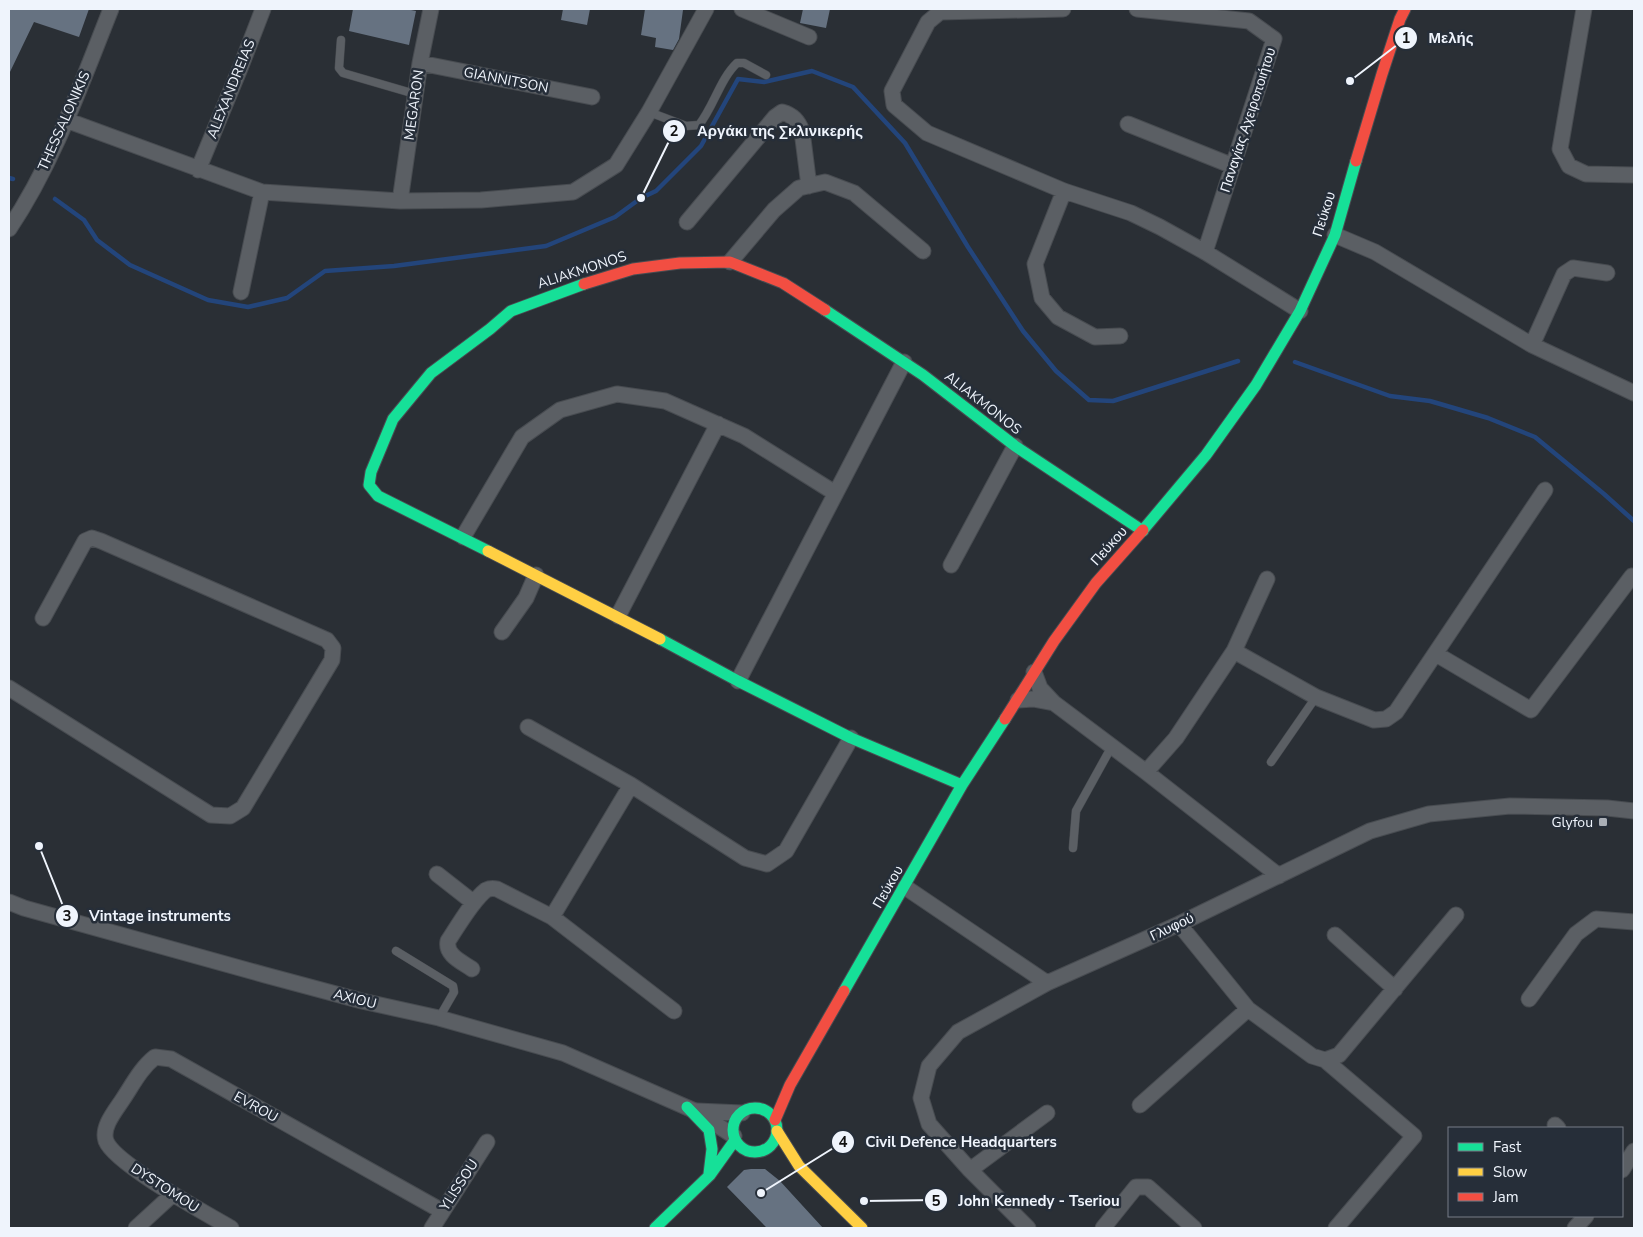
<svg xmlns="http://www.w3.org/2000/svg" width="1643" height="1237" font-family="'Nunito Sans',sans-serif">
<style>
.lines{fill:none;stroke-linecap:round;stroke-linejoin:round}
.stream{stroke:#23457b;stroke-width:4.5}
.building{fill:#667281}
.lane-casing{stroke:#484c51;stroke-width:9}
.street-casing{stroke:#484c51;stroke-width:17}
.fast-casing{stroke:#484c51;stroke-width:13}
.slow-casing{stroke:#484c51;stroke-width:13}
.jam-casing{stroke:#484c51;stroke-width:13}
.lane{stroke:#5b5f64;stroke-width:8}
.street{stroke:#5b5f64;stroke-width:15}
.fast{stroke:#16e098;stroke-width:11}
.slow{stroke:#ffcf43;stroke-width:11}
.jam{stroke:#f24e42;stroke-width:11}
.poi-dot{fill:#aaafb6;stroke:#262e39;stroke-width:2}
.labels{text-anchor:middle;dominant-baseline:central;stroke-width:5;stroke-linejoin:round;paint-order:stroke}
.street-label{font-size:14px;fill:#eff4fc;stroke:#262e39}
.poi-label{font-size:14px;fill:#eff4fc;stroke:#262e39;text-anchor:end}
.leader{fill:none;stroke:#eff4fc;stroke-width:2}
.callout-dot{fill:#eff4fc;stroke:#262e39;stroke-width:2}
.mark-label{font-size:15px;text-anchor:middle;font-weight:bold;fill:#111}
.callout-label{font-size:15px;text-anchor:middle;font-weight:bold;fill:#eff4fc;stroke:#262e39;stroke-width:5;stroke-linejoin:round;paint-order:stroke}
</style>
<rect width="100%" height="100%" fill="#2a2f35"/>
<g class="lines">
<path class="stream" d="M9,178l4,1
M55,199l29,21 13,20 33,25 78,35 40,7 39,-9 38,-27 69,-5 152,-20 69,-29 26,-19 15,-7 45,-45 37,-67 26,3 48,-11 41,16 52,56 63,104 55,84 33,40 33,29 24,1 125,-40
M1295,362l95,34 40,5 58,17 47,19 69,57 30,27"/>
</g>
<path class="building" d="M9,9h80l-10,28 -45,-15 -25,52z
M353,9h53l10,2 -7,34 -60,-14z
M563,9h27l-3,16 -26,-5z
M645,9l38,1 -4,29 -6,11 -18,-3 1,-9 -15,-3z
M803,9h27l-4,19 -26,-5z
M751,1169h14l15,12 43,47h-56l-40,-41 17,-17z"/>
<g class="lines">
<g class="lane-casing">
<path id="lane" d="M341,40l-2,28 4,5 72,21
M649,112l37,14 13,-1c15,-19 21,-46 38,-62h7l22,12
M1271,762l45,-65
M1073,848l3,-37 36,-65
M396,951l57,35 1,6 -15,26"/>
</g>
<g class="street-casing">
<path id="street" d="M742,9l67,28
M1063,9l-123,3 -12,10 -36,69 2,14 33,28 137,58 67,22 29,14 45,25 95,59
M1137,9l112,12 25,18 -69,213
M1584,9l-24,140 9,17 17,8 48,1
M420,63l172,34
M66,120l196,72 138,9 81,-1 92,-8 43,-27 33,-53 57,-103
M1128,124l105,42
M198,170l43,-104 22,-57
M1064,191l-29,73 7,34 16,19 37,20 25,-1
M400,201l20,-138 11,-54
M687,222l88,-105 7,-5c11,3 16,9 20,19l7,55
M9,229c45,-67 72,-145 102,-220
M1335,235l40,17 157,93
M730,262l44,-52 25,-22 26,-6 29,11 69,58
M1607,273l-34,-5 -9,6 -32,71 102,48
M241,292l21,-100
M463,537l59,-100 38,-27 57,-16 48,7 79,35 91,57
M951,565l64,-119
M618,616l100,-192
M502,632l24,-34 10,-23
M1234,651l82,46 58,23 12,-1 10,-7 149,-222
M1436,654l95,56 101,-134
M1034,672l6,16 14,15 92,69 133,104
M738,681l166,-319
M9,688l202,127 19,1 13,-8 89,-148 1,-12 -6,-8 -226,-99 -9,-3 -7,3 -42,77
M1018,700l15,-1 21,4
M528,727l103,58 114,73 22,6 19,-13 65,-113
M1146,772l30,-34 58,-87 33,-72
M437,874l37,29
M905,887l142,96
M9,902l15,6 241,67 97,26 77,17 124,35 132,58 39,25
M552,917l79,-132
M1179,924l69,85 64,47 13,4 89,76 -78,92
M1335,935l60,54
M472,969c-10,-7 -27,-14 -24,-28 10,-15 24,-40 38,-51 4,-2 7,-2 11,-1l55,28 122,94
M1529,999l47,-65 20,-15 38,3
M1325,1060l14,-5 117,-140
M1140,1105l108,-96
M697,1111l45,2
M1555,1125l3,3
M970,1170l77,-57
M1622,1170l12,-19
M136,1228l37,-34
M231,1228c-24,-14 -116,-64 -125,-87 -5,-14 10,-31 17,-42 10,-15 18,-31 32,-42l16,2 271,152
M432,1228l55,-86
M1028,1228l-58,-58 -41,-46 -8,-26 8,-32 29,-34 89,-49 132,-59 191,-93 59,-17 81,-8 97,2 27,3
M1103,1228l33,-41h12l46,41
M1575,1228l11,-12"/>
</g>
<g class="fast-casing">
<path id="fast" d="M825,310l98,65 92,71 128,85
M1143,530l63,-75 50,-70 44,-74 35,-76 21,-74
M488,551l-110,-55 -9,-11 2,-13 22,-53 38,-46 59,-44 21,-18 73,-27
M660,639l78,42 113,57 111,47
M844,991l118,-206 43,-66
M687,1107l22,23 3,19 -3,25
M733 1130a22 22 0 1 1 44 0a22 22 0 1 1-44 0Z
M655,1228l55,-53 25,-35"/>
</g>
<g class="slow-casing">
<path id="slow" d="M488,551l172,88
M777,1131l22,35 63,62"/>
</g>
<g class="jam-casing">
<path id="jam" d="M1356,161l26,-87 18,-55 5,-10
M584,284l49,-15 47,-6 50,-1 53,21 42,27
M1005,719l49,-78 42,-58 47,-53
M775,1120l15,-35 54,-94"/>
</g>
<use href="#lane" class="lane"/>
<use href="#street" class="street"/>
<use href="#fast" class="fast"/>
<use href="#slow" class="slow"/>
<use href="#jam" class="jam"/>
</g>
<rect class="poi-dot" x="1598" y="817" width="10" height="10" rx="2.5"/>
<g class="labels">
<g class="street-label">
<text transform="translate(506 80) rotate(11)">GIANNITSON</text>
<text transform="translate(231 89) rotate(-68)">ALEXANDREIAS</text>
<text transform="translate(414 105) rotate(-82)">MEGARON</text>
<text transform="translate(1248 120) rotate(-72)">Παναγίας Αχειροποιήτου</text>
<text transform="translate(64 121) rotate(-66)">THESSALONIKIS</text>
<text transform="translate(1324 214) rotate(-72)">Πεύκου</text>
<text transform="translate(582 270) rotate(-18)">ALIAKMONOS</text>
<text transform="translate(983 403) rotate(38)">ALIAKMONOS</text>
<text transform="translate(1109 546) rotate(-48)">Πεύκου</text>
<text transform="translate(888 887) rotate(-60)">Πεύκου</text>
<text transform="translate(1172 927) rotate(-25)">Γλυφού</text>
<text transform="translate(355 999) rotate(14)">AXIOU</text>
<text transform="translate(256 1107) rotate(29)">EVROU</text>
<text transform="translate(459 1185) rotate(-57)">YLISSOU</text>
<text transform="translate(165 1188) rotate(33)">DYSTOMOU</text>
</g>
<g class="poi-label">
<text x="1593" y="822">Glyfou</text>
</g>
</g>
<path class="leader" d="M1350 81L1406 38M641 198L674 131M39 846L67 916M761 1193L843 1142M864 1201L936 1200"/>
<g class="callout-dot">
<circle cx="1350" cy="81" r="5"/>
<circle cx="641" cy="198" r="5"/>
<circle cx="39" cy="846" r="5"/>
<circle cx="761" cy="1193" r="5"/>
<circle cx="864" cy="1201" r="5"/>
<circle cx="1406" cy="38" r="12"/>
<circle cx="674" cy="131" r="12"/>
<circle cx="67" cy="916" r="12"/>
<circle cx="843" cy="1142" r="12"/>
<circle cx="936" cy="1200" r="12"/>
</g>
<g class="mark-label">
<text x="1406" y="43">1</text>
<text x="674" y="136">2</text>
<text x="67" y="921">3</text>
<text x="843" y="1147">4</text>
<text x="936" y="1206">5</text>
</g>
<g class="callout-label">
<text x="1451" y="43">Μελής</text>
<text x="780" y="136">Αργάκι της Σκλινικερής</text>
<text x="160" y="921">Vintage instruments</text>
<text x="961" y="1147">Civil Defence Headquarters</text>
<text x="1039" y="1206">John Kennedy - Tseriou</text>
</g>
<rect width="1643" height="1237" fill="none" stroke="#eff4fc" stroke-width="20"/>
<rect x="1448" y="1127" width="175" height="90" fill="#262e39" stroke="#767d87"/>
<rect x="1458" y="1143" width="25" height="8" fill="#16e098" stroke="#767d87"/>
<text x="1493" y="1152" font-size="15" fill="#eff4fc">Fast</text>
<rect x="1458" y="1168" width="25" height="8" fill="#ffcf43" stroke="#767d87"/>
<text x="1493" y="1177" font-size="15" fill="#eff4fc">Slow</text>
<rect x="1458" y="1193" width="25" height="8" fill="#f24e42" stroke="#767d87"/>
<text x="1493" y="1202" font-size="15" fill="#eff4fc">Jam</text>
</svg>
